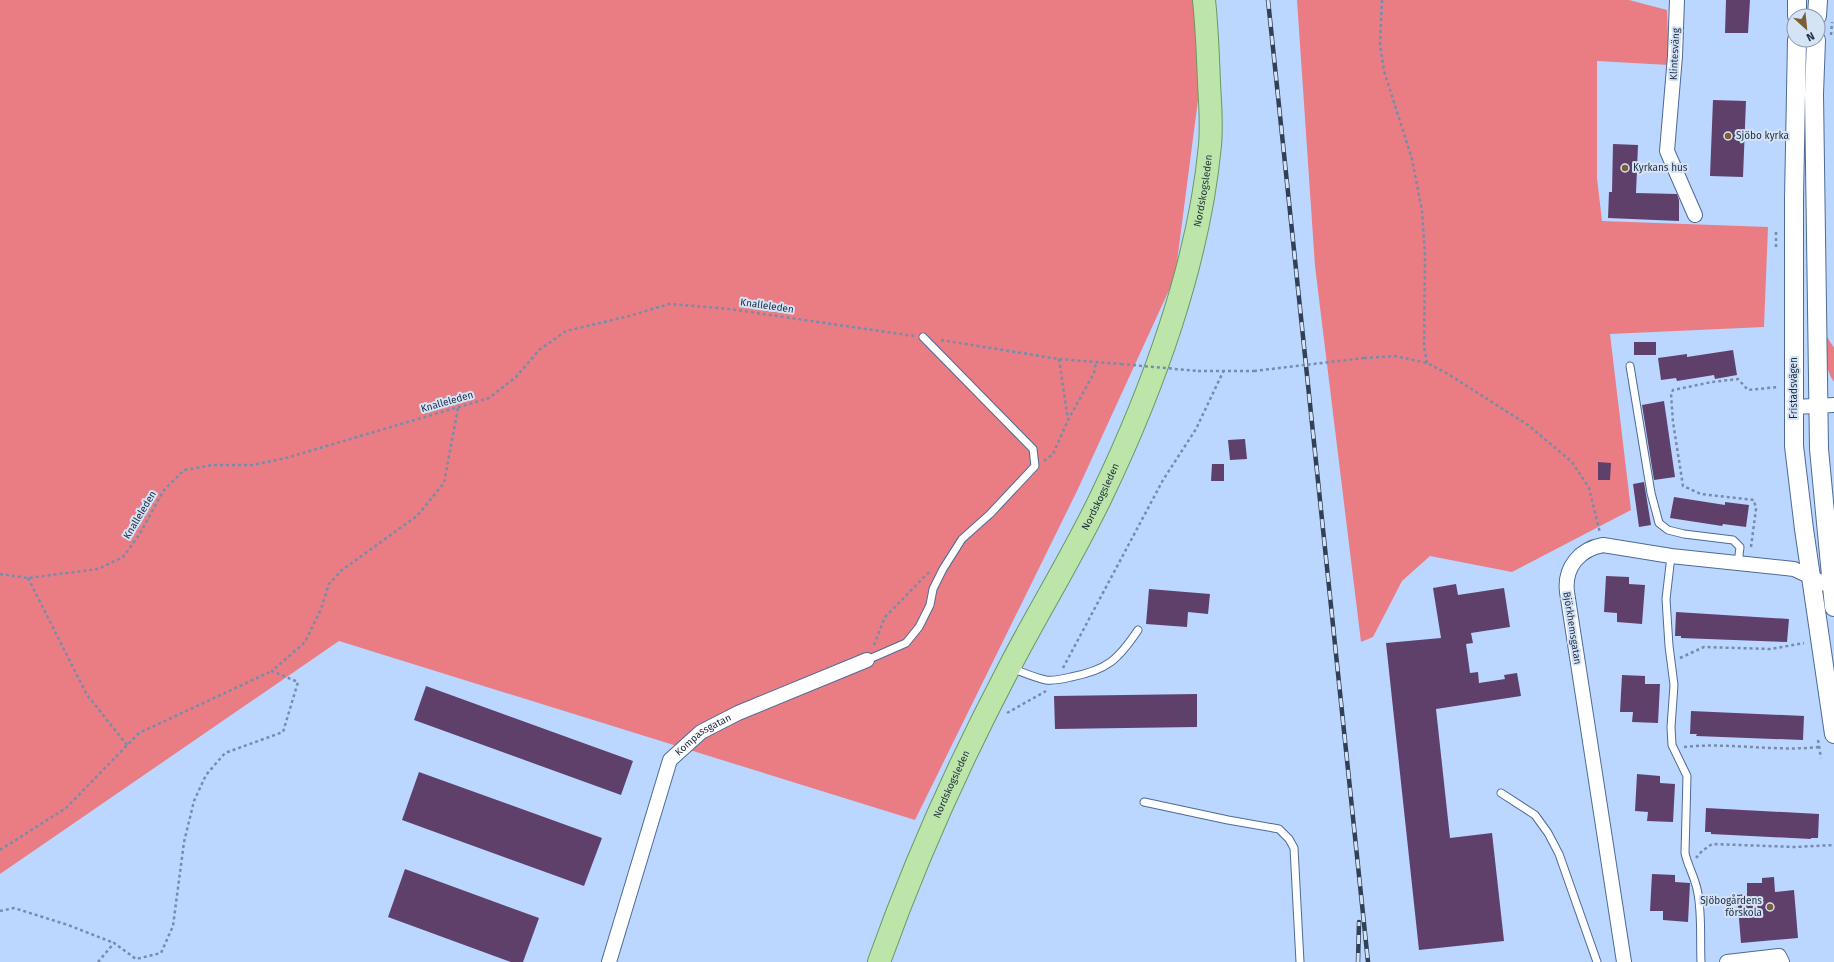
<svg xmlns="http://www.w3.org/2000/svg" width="1834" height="962" font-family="'Fira Sans',sans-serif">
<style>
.green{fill:#ea7d84}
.building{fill:#5f406b}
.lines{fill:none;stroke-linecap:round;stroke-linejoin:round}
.service-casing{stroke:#4c6b97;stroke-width:9}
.minor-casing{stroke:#4c6b97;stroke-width:16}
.tertiary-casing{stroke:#4c6b97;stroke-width:20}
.primary-casing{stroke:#699960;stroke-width:24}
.path{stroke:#768caa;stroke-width:2.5;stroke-dasharray:3 3;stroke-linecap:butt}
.service{stroke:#fff;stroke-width:7}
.minor{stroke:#fff;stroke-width:14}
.tertiary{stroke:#fff;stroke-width:18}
.primary{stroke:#bde5aa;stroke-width:22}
.rail-casing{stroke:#314056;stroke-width:4.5}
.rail{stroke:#d5e3f7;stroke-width:3;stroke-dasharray:9;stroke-linecap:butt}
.path-bridge{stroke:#768caa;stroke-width:2.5;stroke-dasharray:3 3;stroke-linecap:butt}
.poi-dot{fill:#7b5e32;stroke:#d5e3f7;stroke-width:1.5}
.labels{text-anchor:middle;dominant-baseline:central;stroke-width:4;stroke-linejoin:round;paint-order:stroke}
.street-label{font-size:10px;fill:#1e2c3f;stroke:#d5e3f7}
.poi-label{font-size:10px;fill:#1e2c3f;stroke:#d5e3f7;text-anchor:start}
</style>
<rect width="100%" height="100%" fill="#bbd7ff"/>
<path class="green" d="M0,0h1211l-36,277 -98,214 -162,329 -576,-179 -339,233z
M1297,0h332l38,10 2,55 -72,-4v117l5,43 166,6 -4,100 -154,7 21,176 -119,62 -82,-16 -28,25 -29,56 -12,5 -46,-376z
M1826,335l8,13v34c-10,-14 -8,-30 -8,-47z"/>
<path class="building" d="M1726,0h24l-2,33h-23z
M1713,100l33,1 -3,76 -33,-1z
M1613,144l25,1 -2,48 41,1 2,6v21l-71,-3 1,-26h3z
M1634,342h22v13h-22z
M1733,350l4,25 -22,4 -1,-4 -37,6 -1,-3 -15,2 -3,-22 29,-4v3z
M1664,401l11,76 -21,3 -12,-75z
M1245,439l2,20 -17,1 -2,-20z
M1598,462l13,1 -1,17h-12z
M1212,464h12v17h-13z
M1644,482l7,43 -12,2 -6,-43z
M1674,497l51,8v-3l24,3 -3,22 -23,-3 -1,2 -52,-8z
M1606,576l23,1v7l16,1 -3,39 -25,-2v-9l-13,-1z
M1456,584l2,11 46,-7 6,39 -39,6 2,10 -7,1 4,29 8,-1 1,11 26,-4 -1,-4 13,-2 4,23 -85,13 14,129 42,-5 12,108 -85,9 -33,-307 55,-5 -8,-50z
M1149,589l61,5 -2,20 -20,-2 -1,15 -41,-3z
M1676,612l113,7 -2,23 -106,-4v-2h-6z
M1622,675l23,1v8h15l-2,39 -26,-1 1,-10h-13z
M426,686l207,75 -12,34 -207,-75z
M1197,694v33l-142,2 -1,-33z
M1691,711l113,5 -1,24 -107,-4 1,-2h-7z
M419,772l183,66 -18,48 -182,-66z
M1637,774l23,2v7l15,1 -2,38 -26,-1 1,-9 -13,-1z
M1706,808l113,6 -1,24h-7v1l-100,-5v-2h-6z
M405,869l134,49 -16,44h-12l-123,-45z
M1652,874l23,1v7l15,1 -2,39 -25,-2v-9h-13z
M1774,877l1,15 19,-2 4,48 -57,5 -4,-48 10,-1v-11h15v-5z"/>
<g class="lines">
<g class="service-casing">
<path id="service" d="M1630,366l21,127 8,30 9,7 16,4 49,6 7,7 -2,17
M1671,556l-5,43 3,47 5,39 -3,42 1,18 15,31 -2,77c3,14 11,26 13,41 4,22 2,46 3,68
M867,660l39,-17 13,-16 11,-22 3,-16 10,-20 19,-30 28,-25 45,-48 -2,-17 -110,-112
M1011,668c11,4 24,10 35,12 9,1 17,-1 25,-3 36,-7 47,-17 67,-47
M1501,793l34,22 13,18 11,21 38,108
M1144,802l84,18 51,9 10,10 5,9 6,114"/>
</g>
<g class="minor-casing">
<g id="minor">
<path d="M1677,0l-2,56 -8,95 28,64"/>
<path d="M1794,407l40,-2"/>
<path id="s1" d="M609,962l61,-202 31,-28 37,-19 129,-53"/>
<path d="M1624,962l-57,-370c-3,-25 13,-43 36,-47l68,11 123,13 38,18"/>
<path d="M1727,962l52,-6 3,6"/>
</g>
</g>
<g class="tertiary-casing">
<path id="tertiary" d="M1797,16v-16
M1817,16l1,-16
M1797,40l-3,159v247l10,83 30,205
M1816,40l-2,54 5,355 15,158"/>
</g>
<g class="primary-casing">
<g id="primary">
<path id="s2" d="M879,962c36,-101 80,-199 130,-294 30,-58 65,-114 93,-173 51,-106 97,-232 108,-350 2,-21 0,-42 -1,-62 -1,-28 -2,-55 -5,-83"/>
</g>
</g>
<path class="path" d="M1382,0l-2,44 4,27 28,88 10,52 3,43 -1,93 3,16
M1831,35l1,-13
M1776,247v-17
M941,340l118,19 62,5
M1364,358l31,-2 32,7 21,11 80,51 44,37 17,26 11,45
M1059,359l9,61
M1198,371h56
M1044,461l9,-7 15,-34 26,-47 2,-11
M1751,547l5,-38 -2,-9 -53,-6 -18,-8 -10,-64 -2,-28 2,-4 39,-8 26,-3 10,11 30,-3
M0,574l28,4 70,-9 25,-12 16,-22 25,-45 20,-20 29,-5h40l33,-7 203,-60 27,-21 23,-27 27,-19 63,-15 40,-12 60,5 185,27
M28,578l59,117 40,50
M874,645l11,-28 44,-45
M1680,658l24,-11 67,2 33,-6
M1063,668l100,-188 33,-51 27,-57
M1007,713l39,-22
M1818,740l3,18
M1684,747c45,-5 90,5 135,0
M0,850l66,-42 73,-75 133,-62
M1696,858l6,-7 10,-7 83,3 39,-2
M0,911l14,-3 54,17 46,18
M98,962l16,-19 22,16 25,-6 12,-27 11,-84 10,-41 12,-26 19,-22 58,-21 15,-50 -26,-11 33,-29 16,-33 8,-25 13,-14 75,-54 27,-33 14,-75"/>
<use href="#service" class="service"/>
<use href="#minor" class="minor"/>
<use href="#tertiary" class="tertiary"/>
<use href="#primary" class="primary"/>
<g class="rail-casing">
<path id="rail" d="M1268,0l100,962
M1358,962l1,-40"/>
</g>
<use href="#rail" class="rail"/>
<path class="path-bridge" d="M1121,364l77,7
M1254,371l110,-13"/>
</g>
<g class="poi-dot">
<circle cx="1728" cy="136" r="4"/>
<circle cx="1625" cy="168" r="4"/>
<circle cx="1770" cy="907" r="4"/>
</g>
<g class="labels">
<g class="street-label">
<text transform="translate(1675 54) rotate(-87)">Klintesväng</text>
<text stroke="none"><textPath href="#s2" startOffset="840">Nordskogsleden</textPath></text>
<text transform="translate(767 306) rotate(8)">Knalleleden</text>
<text transform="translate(1794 388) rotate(-90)">Fristadsvägen</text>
<text transform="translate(447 402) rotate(-16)">Knalleleden</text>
<text stroke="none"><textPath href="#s2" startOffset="516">Nordskogsleden</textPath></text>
<text transform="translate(140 515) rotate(-59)">Knalleleden</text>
<text transform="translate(1572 628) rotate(81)">Björkhemsgatan</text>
<text stroke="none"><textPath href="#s1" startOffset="253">Kompassgatan</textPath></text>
<text stroke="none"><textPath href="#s2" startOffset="192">Nordskogsleden</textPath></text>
</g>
<g class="poi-label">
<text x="1736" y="136">Sjöbo kyrka</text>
<text x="1633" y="168">Kyrkans hus</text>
<text x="1762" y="901" text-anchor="end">Sjöbogårdens<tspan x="1762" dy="12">förskola</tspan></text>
</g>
</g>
<g transform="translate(1806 28) rotate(153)"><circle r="19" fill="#d5e3f7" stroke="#8c9aad"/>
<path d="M0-3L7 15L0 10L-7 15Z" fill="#7b5e32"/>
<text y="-6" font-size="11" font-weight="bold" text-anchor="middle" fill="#1e2c3f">N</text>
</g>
</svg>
